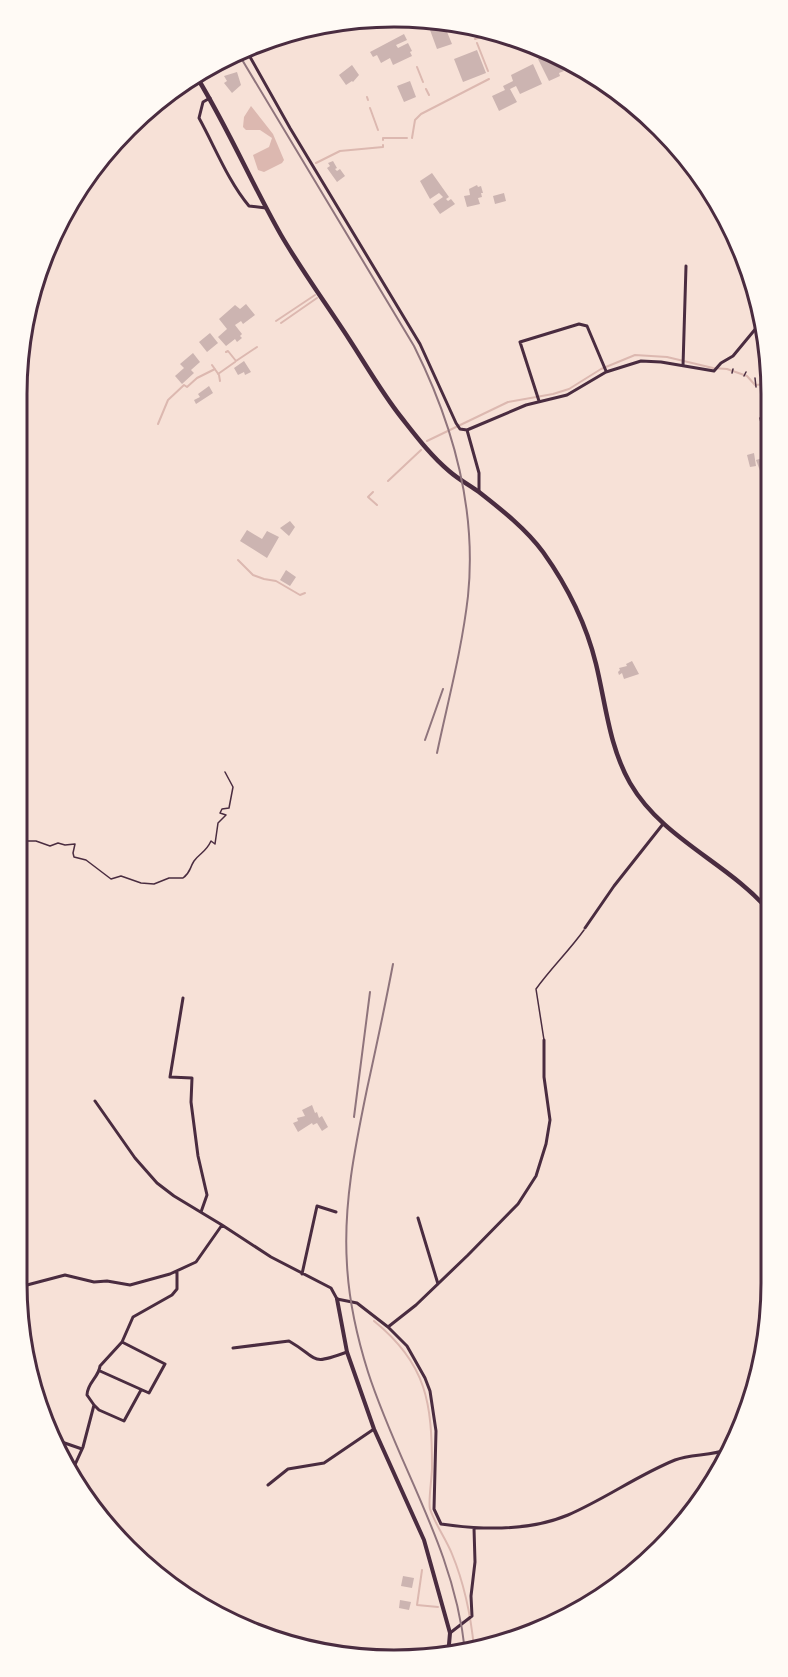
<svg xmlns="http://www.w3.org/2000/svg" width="788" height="1677" font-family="Georgia,serif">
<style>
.water{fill:#dcb8b0}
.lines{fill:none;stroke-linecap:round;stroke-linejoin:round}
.stream{stroke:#dcb8b0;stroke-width:2}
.building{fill:#ccb4b1}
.path{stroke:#4a2c40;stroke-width:1.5}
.service{stroke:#4a2c40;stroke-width:1.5}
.minor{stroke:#4a2c40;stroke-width:3}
.tertiary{stroke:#4a2c40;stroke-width:4}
.primary{stroke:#4a2c40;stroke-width:4.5}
.rail{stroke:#8f747c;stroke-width:2}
.rim{fill:none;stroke:#4a2c40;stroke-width:3}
</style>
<rect width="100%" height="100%" fill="#f7e1d7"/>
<path class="water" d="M251,106l22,28 11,26 -2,3 -18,9 -6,-2 -5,-15 16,-8 3,-9 -12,-8h-14l-3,-3 1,-10z"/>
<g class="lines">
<path class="stream" d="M475,39l11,-4
M477,43l11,28
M417,67l6,15
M426,89l3,6
M367,97l1,3
M370,108l8,22
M412,138l3,-18 6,-6 68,-35
M383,140v-2h24
M316,163l24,-12 43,-4v-2
M276,321l39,-26
M281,323l36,-25
M226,352l2,-1 8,10 21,-14
M212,365l7,10 1,6
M218,374l17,-12
M158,424l10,-24 16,-15 3,2 10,-9 18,-9
M427,441l81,-39 45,-8 16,-5 32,-20 34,-14 32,2 46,11 14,1 20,7 8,9 13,-1
M388,481l33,-31
M373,492l-5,5 9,8
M238,560l15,15 11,4 12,2 24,14 5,-2
M374,1321c53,43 58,82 58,147 0,9 -4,34 -2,41 5,15 16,30 22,45 12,29 19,63 22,94
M422,1570l-5,35 21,2"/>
</g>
<path class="building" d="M442,26l3,1 7,17 -15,5 -7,-19z
M404,34l3,6 -11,5 2,3 10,-5 4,8 -2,1 2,4 -19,9 -3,-7 -9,5 -4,-8 -4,2 -3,-5z
M477,50l9,23 -23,9 -9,-23z
M551,53l18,10 -7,3 2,5 -5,2 1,3 -11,5 -11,-22z
M533,64l9,20 -22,10 -4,-8 -6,3 7,13 -18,9 -7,-15 13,-6 -2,-4 10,-5 -2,-6z
M352,65l7,10 -6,7 -1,-1 -6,4 -7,-10z
M237,72l4,13 -9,8 -8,-10 3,-2 -3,-5z
M410,81l6,16 -12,5 -7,-16z
M333,161l4,7 -2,1 2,2 3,-2 5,7 -8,6 -10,-14 3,-2 -2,-3z
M432,173l17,24 -3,2 2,2 3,-2 4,5 -15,10 -7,-10 10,-7 -4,-4 -9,6 -10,-18z
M477,185l1,2 3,-1 2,7h-2l1,4 -4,1 2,6 -13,3 -3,-11 6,-1 -1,-6z
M504,193l2,8 -11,3 -2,-8z
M246,304l9,11 -12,9 -2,-3 -6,4 7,9 -2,2 2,2 -5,4 -2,-3 -9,7 -8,-9 9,-8 -8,-10 16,-14 5,4z
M210,333l8,10 -11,9 -8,-10z
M193,353l7,9 -9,8 3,3 -12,11 -7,-8 9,-8 -4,-4z
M244,361l7,11 -6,3 -1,-3 -6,3 -4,-7z
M209,386l4,7 -17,11 -2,-4 6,-3 -2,-3z
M754,453l2,13 -6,1 -3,-12z
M766,457l3,17 -7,2 -6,-16z
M290,521l5,6 -6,9 -9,-8z
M247,530l15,9 5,-8 12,6 -12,21 -27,-17z
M286,570l10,7 -6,9 -10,-6z
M632,661l7,13 -15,5 -2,-6 -3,2 -1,-3 2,-2 -1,-2 8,-2 -1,-2z
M312,1105l3,8 2,-1 2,6 3,-2 6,11 -6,4 -5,-8 -4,2 -1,-2 -14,9 -5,-9 5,-2 -1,-3 8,-2 -3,-6z
M403,1576l11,2 -2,10 -11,-2z
M400,1600l11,2 -2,8 -10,-2z"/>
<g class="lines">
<path class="path" d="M732,373l1,-4
M744,376l2,-4
M755,378l1,9
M763,411l6,16
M760,418l5,22
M17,841h19l14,5 8,-3 7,2 10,-1 -2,9 1,4 12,3 25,19 10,-3 20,7 13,1 15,-6h14c8,-6 6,-9 11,-17 6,-8 12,-9 17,-20l4,3 3,-21 8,-8 -6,-2 2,-4 7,-1 4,-21 -8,-15"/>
<path class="service" d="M544,1040l-8,-51c15,-21 33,-38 48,-59"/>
<path class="minor" d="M245,48l45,80 130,216 36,79 4,6 7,1
M210,98l-7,4 -4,16c16,29 29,63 50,88l17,2
M683,366l3,-100
M539,401l-19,-59 59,-18 8,2 19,45
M467,430l59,-25 41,-10 39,-23 35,-11 20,1 53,9 7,-8 12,-7 29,-35
M467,430l12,43v19
M585,928l29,-42 49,-62
M183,998l-13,79 22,1 -1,24 7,54 9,39 -6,17
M95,1101l40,57 22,25 17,13 48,29 49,32 60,31 6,11 20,4 31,24 19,19 18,32 5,13 6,40 -2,78 7,15c41,6 89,7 127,-9 37,-16 70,-40 107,-55 16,-6 36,-4 54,-11
M418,1218l20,66
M302,1274l15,-68 19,6
M17,1281l9,3
M18,1291l9,-6 38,-10 29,7 13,-1 23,4 40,-11 26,-12 26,-37
M388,1327l28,-22 52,-50 50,-51 18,-28 10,-32 4,-24 -6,-43v-37
M233,1348l56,-7c31,18 20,25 58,11
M100,1371l49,22 16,-29 -43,-22
M94,1405l5,5 25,11 17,-31
M56,1440l26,9
M72,1471l11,-24 11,-42 -7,-10c0,-12 12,-18 13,-29l22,-24 11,-25 39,-22 5,-6v-18
M268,1485l20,-16 36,-6 50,-34
M450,1633l22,-17 -1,-20 4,-34 -1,-34"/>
<path class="tertiary" d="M337,1299l10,53 27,77 50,111 26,93 -2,23"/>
<path class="primary" d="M198,79c31,51 54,105 83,156 21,36 46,70 68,104 17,26 33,54 52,78 15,19 30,39 48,54 9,8 20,14 30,21 23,18 47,37 64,60 25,35 43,71 53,112 10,41 13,82 34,119 33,57 99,80 140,129"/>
<path class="rail" d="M238,53l176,293c39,78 63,162 54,250 -6,53 -20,105 -31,157
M425,740l18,-51
M393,964c-8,42 -17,84 -26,125 -12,58 -24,116 -20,176 2,37 10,72 21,107 31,96 86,175 97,279
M354,1117l16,-125"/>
</g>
<path d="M0 0H788V1677H0ZM394 27H394A367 367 0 0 1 761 394V1283A367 367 0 0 1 394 1650H394A367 367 0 0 1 27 1283V394A367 367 0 0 1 394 27Z" fill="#fffaf5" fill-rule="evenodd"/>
<path class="rim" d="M394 27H394A367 367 0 0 1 761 394V1283A367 367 0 0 1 394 1650H394A367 367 0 0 1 27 1283V394A367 367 0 0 1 394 27Z"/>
</svg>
